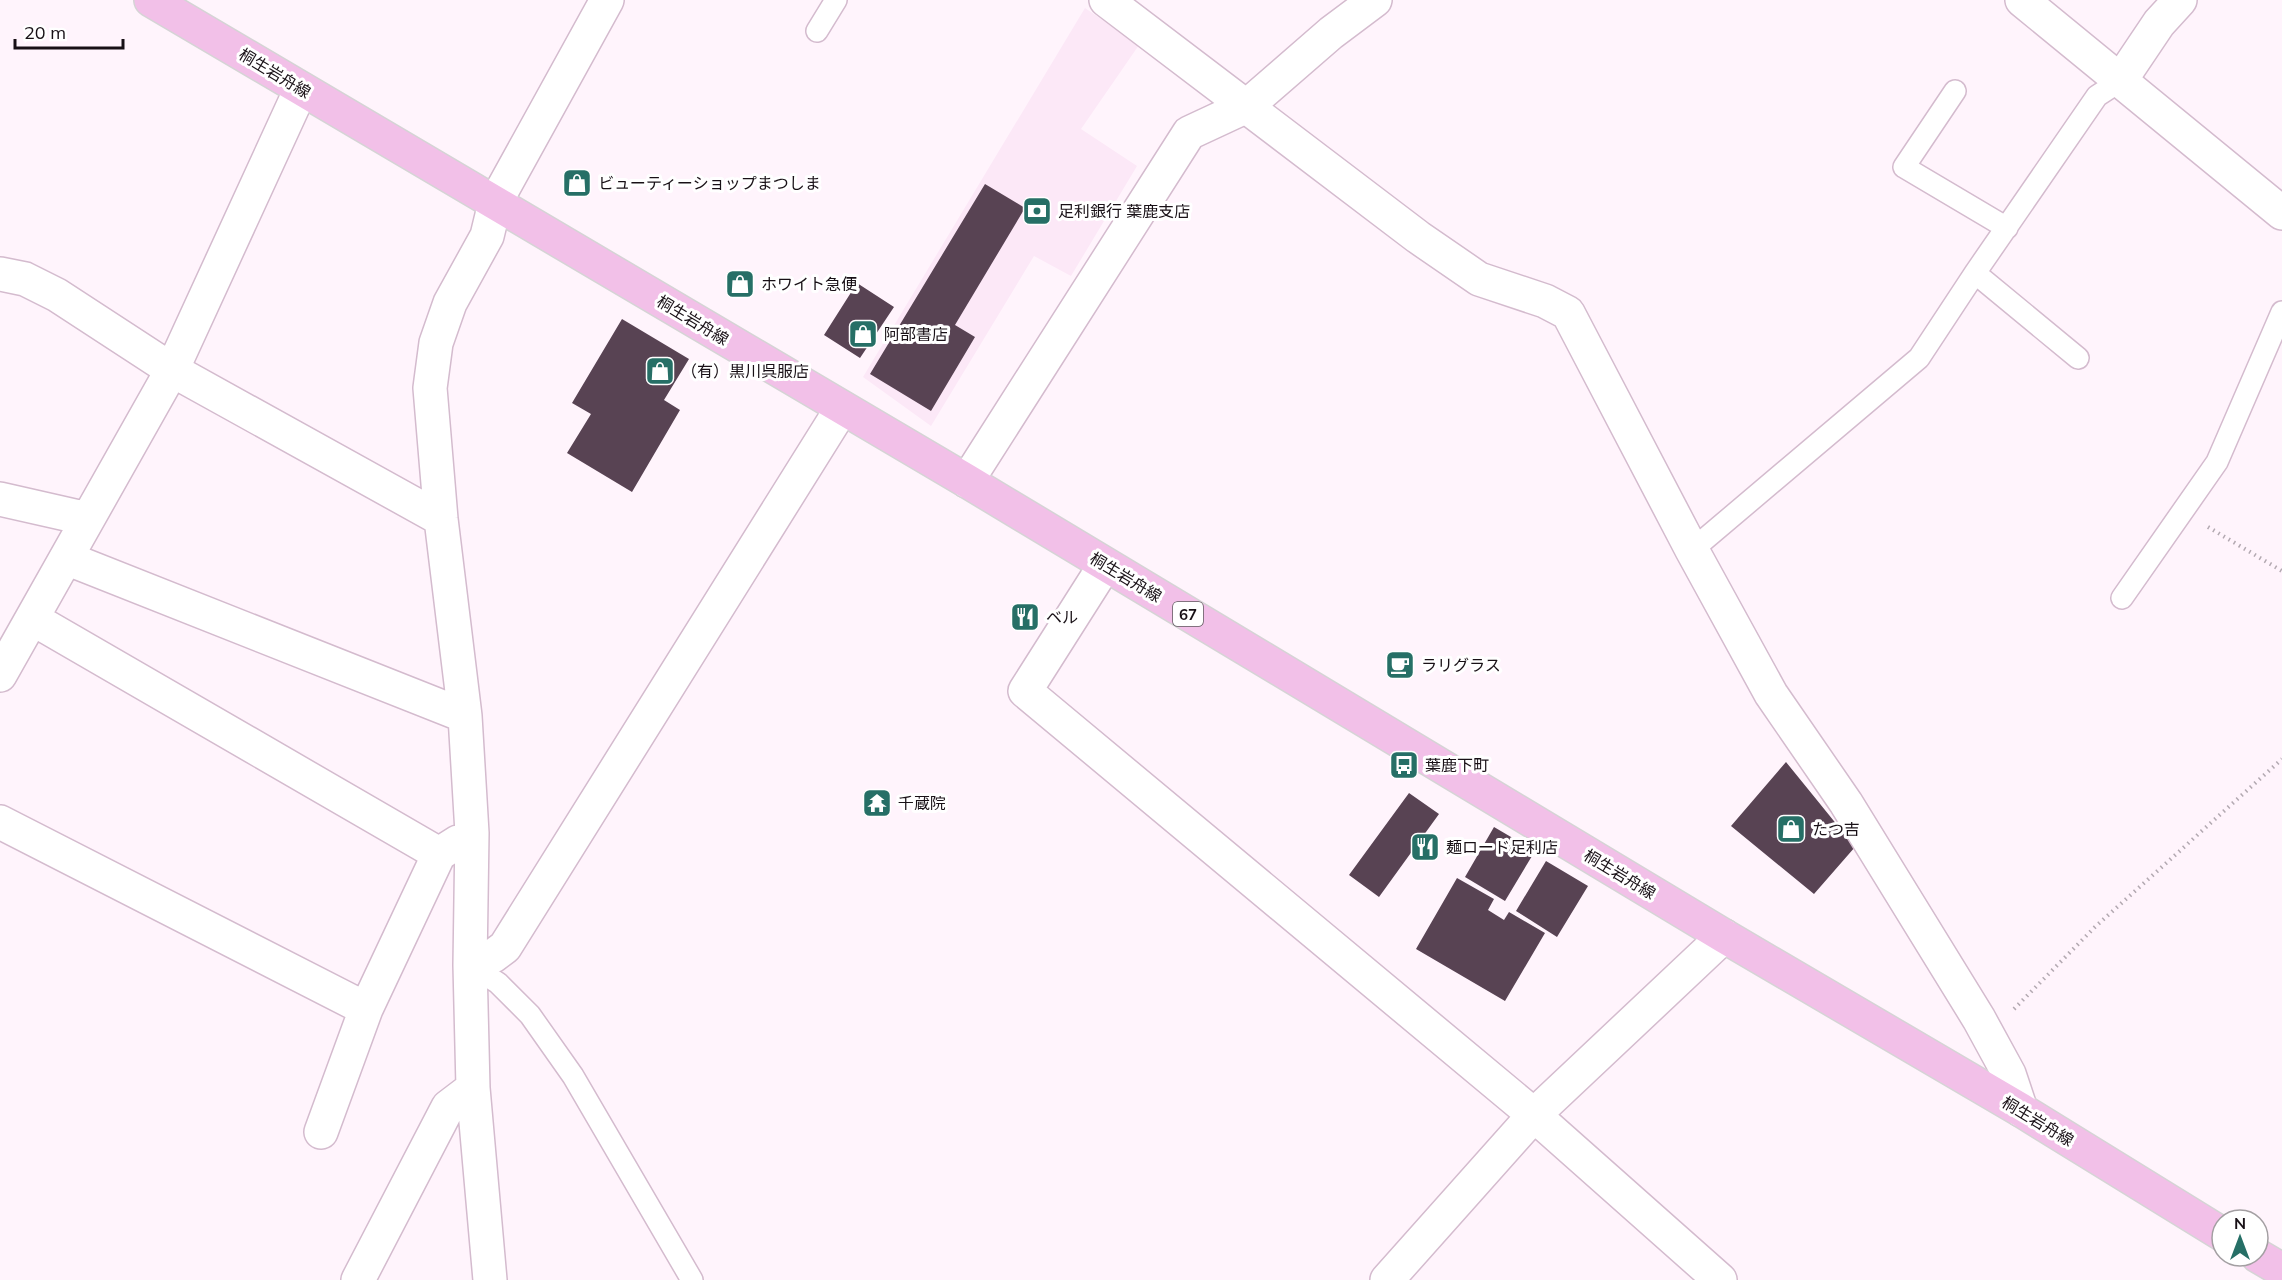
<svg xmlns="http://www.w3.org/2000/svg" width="2282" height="1280" font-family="Mulish,'Noto Sans JP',sans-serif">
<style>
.built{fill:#fce8f7}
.building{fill:#584353}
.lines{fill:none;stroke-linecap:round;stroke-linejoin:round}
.lane-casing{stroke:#d4bbce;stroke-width:24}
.street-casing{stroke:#d4bbce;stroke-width:36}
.secondary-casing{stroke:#d4bbce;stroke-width:36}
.primary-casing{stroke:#d5d4d5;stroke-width:36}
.path{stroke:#b3a9b1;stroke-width:4;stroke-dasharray:1.5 4.5;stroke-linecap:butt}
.lane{stroke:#fff;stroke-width:21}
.street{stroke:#fff;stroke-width:33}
.secondary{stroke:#fff;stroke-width:33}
.primary{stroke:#f2c0e8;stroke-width:33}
.labels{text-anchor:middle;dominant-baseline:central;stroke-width:6;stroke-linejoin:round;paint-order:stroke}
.shield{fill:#fff;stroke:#5d585c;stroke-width:1.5}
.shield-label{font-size:15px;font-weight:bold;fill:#181016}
.street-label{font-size:16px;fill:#181016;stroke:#fff}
.poi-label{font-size:16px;fill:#181016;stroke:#fff;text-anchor:start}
</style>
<rect width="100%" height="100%" fill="#fff4fc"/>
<path class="built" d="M1085,8l54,37 -58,84 56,37 -66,110 -37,-20 -103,170 -68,-49z"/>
<path class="building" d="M985,184l40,24 -70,117 20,12 -44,74 -61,-37z
M857,283l37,24 -34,51 -36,-23z
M622,319l67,40 -25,41 16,10 -48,82 -65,-39 24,-39 -19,-11z
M1786,762l69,85 -41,47 -83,-68z
M1409,793l30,21 -60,83 -30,-22z
M1494,827l41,24 -30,50 -40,-24z
M1546,861l42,25 -31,51 -41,-26z
M1457,878l37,21 -6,11 16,10 5,-8 36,21 -40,68 -89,-52z"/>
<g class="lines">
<g class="lane-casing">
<path id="lane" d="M817,31l19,-31
M1955,91l-51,76 103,61
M1975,273l103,85
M1692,550l227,-192 56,-85 122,-177 23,-15
M2122,598l95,-136 65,-150
M470,965l28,18 32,32 43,61 119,204"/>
</g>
<g class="street-casing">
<path id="street" d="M1106,0l312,237 61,42 66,22 23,12 124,237 79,144 75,109 133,216 30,55 12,36
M2120,81l39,-58 21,-23
M0,274l25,5 32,16 115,75 269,149
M967,481l222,-348 58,-27 84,-73 44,-33
M0,499l88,20
M66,558l399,158
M1105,565l-80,126 509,424 186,165
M33,619l406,235
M0,675l172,-305 129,-281
M0,822l366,187
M470,965l23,-9 12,-9 337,-539
M321,1132l45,-123 73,-155 19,-12
M358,1280l90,-173 25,-19
M490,1280l-17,-192 -3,-123 2,-132 -7,-117 -24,-197 -11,-131 6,-45 14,-40 37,-67 8,-33 112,-203
M1387,1280l147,-165 190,-179"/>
</g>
<g class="secondary-casing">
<path id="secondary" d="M2022,0l260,213"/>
</g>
<g class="primary-casing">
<path id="primary" d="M151,0l816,481 757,455 297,174 201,124
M2258,1256l24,14"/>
</g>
<path class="path" d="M2208,527l74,44
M2014,1009l81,-82 187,-168"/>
<use href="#lane" class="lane"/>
<use href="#street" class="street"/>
<use href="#secondary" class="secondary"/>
<use href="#primary" class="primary"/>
</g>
<defs>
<g id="shop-square" transform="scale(1.5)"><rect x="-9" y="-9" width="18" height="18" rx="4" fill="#266f66" stroke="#fff"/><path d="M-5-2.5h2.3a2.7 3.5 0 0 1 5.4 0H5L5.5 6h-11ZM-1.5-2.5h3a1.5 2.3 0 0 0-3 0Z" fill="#fff"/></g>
<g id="bank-square" transform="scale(1.5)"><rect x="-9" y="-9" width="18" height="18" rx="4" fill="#266f66" stroke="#fff"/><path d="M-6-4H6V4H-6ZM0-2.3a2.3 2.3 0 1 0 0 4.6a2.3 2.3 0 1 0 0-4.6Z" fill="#fff"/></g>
<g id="restaurant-square" transform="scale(1.5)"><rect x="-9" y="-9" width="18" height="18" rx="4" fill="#266f66" stroke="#fff"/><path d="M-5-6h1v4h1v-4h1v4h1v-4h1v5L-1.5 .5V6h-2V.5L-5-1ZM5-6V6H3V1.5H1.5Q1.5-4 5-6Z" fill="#fff"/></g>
<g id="cafe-square" transform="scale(1.5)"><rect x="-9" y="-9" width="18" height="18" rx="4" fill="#266f66" stroke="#fff"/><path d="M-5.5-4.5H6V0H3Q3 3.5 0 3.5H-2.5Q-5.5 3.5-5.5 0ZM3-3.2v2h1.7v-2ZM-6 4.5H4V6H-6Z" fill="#fff"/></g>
<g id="bus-square" transform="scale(1.5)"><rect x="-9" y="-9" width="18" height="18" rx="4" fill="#266f66" stroke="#fff"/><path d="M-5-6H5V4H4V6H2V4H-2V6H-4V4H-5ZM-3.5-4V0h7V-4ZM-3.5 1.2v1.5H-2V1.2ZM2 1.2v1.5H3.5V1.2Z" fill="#fff"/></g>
<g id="temple-square" transform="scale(1.5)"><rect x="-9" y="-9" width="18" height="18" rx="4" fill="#266f66" stroke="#fff"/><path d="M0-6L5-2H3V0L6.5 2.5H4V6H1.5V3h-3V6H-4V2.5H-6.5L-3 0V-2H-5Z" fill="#fff"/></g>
</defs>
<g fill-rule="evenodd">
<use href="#shop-square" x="577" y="183"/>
<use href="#bank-square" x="1037" y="211"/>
<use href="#shop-square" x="740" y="284"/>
<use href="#shop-square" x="863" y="334"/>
<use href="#shop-square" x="660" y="371"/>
<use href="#restaurant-square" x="1025" y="617"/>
<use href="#cafe-square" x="1400" y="665"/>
<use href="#bus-square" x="1404" y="765"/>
<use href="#temple-square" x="877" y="803"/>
<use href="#shop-square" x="1791" y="829"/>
<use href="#restaurant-square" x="1425" y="847"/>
</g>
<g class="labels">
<rect class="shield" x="1173" y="602" width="30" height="24" rx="4.5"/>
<g class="shield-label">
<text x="1188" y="614">67</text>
</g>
<g class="street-label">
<text transform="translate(275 73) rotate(31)">桐生岩舟線</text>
<text transform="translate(693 320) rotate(31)">桐生岩舟線</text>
<text transform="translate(1126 577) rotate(31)">桐生岩舟線</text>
<text transform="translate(1620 874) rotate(31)">桐生岩舟線</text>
<text transform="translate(2038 1121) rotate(31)">桐生岩舟線</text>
</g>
<g class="poi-label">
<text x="598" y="183">ビューティーショップまつしま</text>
<text x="1058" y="211">足利銀行 葉鹿支店</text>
<text x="761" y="284">ホワイト急便</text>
<text x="884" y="334">阿部書店</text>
<text x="681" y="371">（有）黒川呉服店</text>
<text x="1046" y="617">ベル</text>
<text x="1421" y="665">ラリグラス</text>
<text x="1425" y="765">葉鹿下町</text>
<text x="898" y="803">千蔵院</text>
<text x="1812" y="829">たつ吉</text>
<text x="1446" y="847">麺ロード足利店</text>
</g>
</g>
<g transform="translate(2240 1238)"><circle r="28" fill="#ffffff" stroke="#a39fa2" stroke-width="1.5"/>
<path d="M0-4.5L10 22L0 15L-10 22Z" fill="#266f66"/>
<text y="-9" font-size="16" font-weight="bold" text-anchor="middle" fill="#181016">N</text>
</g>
<path d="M15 39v9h108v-9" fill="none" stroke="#181016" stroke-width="3"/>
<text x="24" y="39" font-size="18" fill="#181016" stroke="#ffffff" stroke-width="4.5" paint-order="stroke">20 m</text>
</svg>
